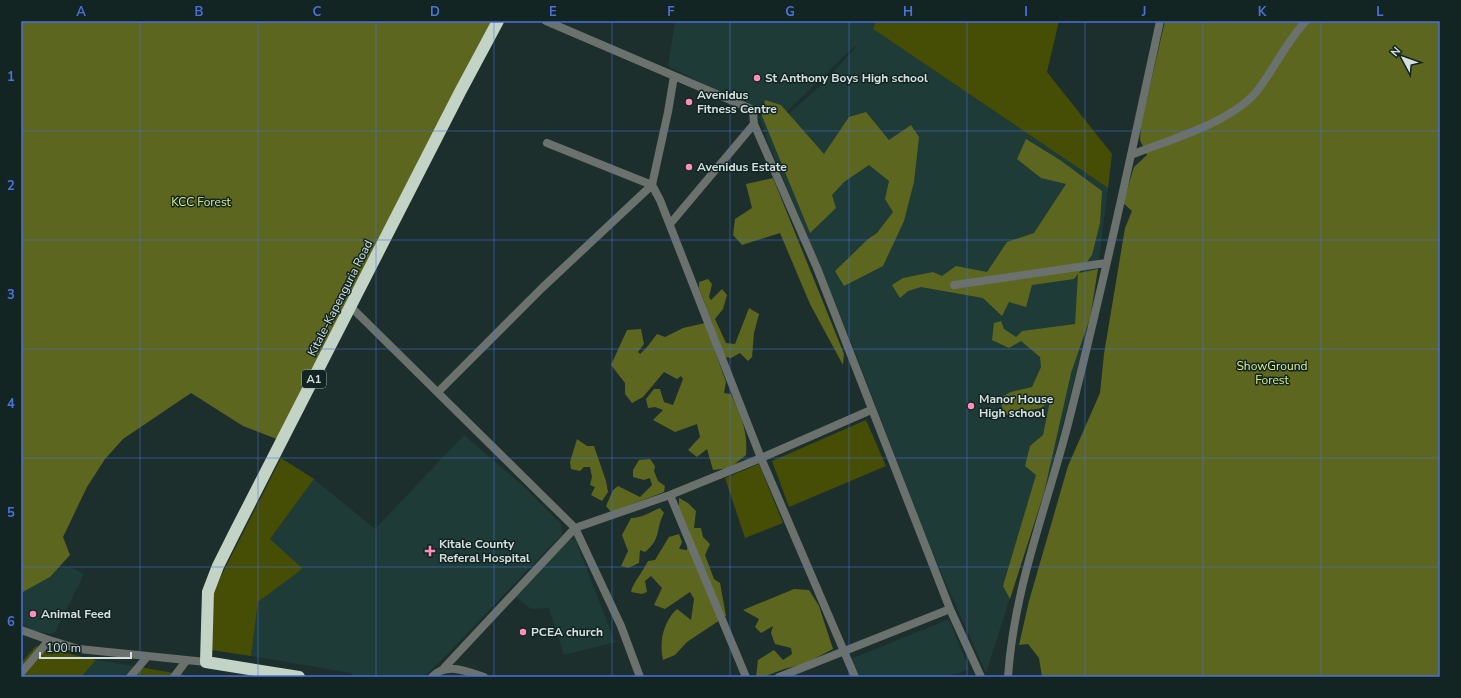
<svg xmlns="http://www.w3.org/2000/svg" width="1461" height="698" font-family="'Nunito Sans',sans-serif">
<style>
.built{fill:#1f3b37}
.green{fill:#464d05}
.forest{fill:#5d661e}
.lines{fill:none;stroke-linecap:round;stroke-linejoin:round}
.minor{stroke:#6b716c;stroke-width:8}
.highway{stroke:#c3d4c6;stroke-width:12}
.grid{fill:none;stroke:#4b72da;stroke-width:1;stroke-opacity:0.55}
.poi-dot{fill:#fe8ebb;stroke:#122523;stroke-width:1.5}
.labels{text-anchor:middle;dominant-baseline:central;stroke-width:3;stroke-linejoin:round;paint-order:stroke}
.shield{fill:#122523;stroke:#9aa8a6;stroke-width:1}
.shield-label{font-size:11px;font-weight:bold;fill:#d5e0de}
.poi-label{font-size:12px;font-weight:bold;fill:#d5e0de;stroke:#122523;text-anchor:start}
.park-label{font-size:12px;fill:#dcec88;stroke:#122523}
.street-label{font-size:12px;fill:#d5e0de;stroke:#122523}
.neatline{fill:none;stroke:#4b72da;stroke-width:1.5}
.grid-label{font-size:13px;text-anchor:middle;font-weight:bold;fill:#4b72da}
</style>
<rect width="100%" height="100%" fill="#1c2f2c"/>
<path class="built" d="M675,21h207l-6,10 232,157 -15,119 -43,166 -64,200 -54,-121 -82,-213 -85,-204 55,-49 38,-41 -8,5 -85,83 -8,-22 -89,-45z
M464,435l58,50 39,39 1,10 -112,117 -26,26h-72l-1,-4 -100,-17 7,-54 39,-29 -27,-34 44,-60 61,50z
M575,539l40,103 -51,13 -15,-47 -18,1 -15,-12 53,-57z
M71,567l13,7 -29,58 -3,2 -18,-3 -13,-8v-30l28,-16 8,-8z
M949,619l20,50 -22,8h-89l-7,-18z
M96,660l38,6 -9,11h-44z"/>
<path class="green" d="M876,21h183l-12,51 65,82 -4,34 -235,-159z
M866,420l20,46 -97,41 -17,-46z
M281,458l33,21 -44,60 32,29 -5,5 -39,29 -7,54 -40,-6 3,-60z
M759,464l24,59 -38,15 -20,-60z
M36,646l60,14 -15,17h-60v-14z
M134,666l51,9 -2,2h-58z"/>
<path class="forest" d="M21,21h472l-211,420 -39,-15 -52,-33 -68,46 -18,20 -18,28 -24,50 7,18 -20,22 -29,16z
M1165,21h275v656h-398l-3,-19 -11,-14 -9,1 10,-44 39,-135 32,-73 4,-39 21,-126 7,-17 -9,-8 11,-36 13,-12 -7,-15 1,-15z
M765,100l16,5 43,49 25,-37 17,-5 23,28 22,-15 8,12 -5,45 -10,39 -21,45 -39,20 -9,-15 33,-32 9,-6 16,-21 -8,-13 4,-18 -20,-16 -25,17 -12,13 4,13 -26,25 -48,-117z
M1026,139l34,21 42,31 -2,32 -8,32 -13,18 19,-4 -8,49 -19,55 -27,120 -34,106 -7,-13 33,-111 -11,-9 5,-20 13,-11 7,-34 -9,7 -36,7 -6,-17 12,-6 21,-5 9,-20 -1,-10 -19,-16 -12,7 -17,-8 2,-17 7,-2 3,8 12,8 6,-6 53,-7 3,-50 -4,5 -42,6 -6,22 -17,-5 -7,14 -19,-18 -62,-11 -13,4 -8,7 -8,-13 11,-7 30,-6 9,4 14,-10 31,6 20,-30 27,-9 32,-49 -25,-6 -24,-19z
M773,178l71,176 -1,11 -33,-61 -30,-71 -38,12 -9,-10 2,-16 17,-11 -6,-24z
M708,279l4,5 -3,13 2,3 11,-11 5,6 -4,14 -8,10 11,24 9,1 14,-36 10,6 -5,19 -2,24 -4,4 -8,-8 -9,5 -6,-1 -26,-69v-6z
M705,323l21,59 -2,11 7,1c10,23 17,36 15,61l-16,13 -17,2 -6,-21 -10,8 -9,-7 12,-13 -3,-13 -22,8 -22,-12 10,-10 -8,-3 -7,1 -2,-9 8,-10h6l4,13 9,3 10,-26 -2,-3 -4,3 -13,-7 -21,25 -11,6 -7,-9v-11l-14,-18 16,-35 14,-1 3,15 -6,8 2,2 7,-7 10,-13 8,3 18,-9z
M577,439l10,7h7l12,35 2,11 -6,9 -11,-6 4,-8 -5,-2 2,-8 -2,-10h-6l-4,4 -9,-2 -1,-7z
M650,459l5,7 -1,5 4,10 7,5 -1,6 -53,20 -5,-6 7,-16 5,-4 22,11 12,-12 -2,-7 -6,2 -11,-3v-7l6,-10z
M679,498l9,5 8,8 -2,17h7l2,9 7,7 -5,11 9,24 6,4 6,33 -39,26 -12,13 -12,5c-4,-18 0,-38 14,-51l14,11 3,-21 -4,-7 -25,17 -11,-4 8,-17 -11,-12 -6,5 2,11 -5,2 -11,-2c1,-8 13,-22 17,-31l7,-1 14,-23 10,-3 3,8 -3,7 8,1 2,-20 -10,-21z
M660,508l4,5c-9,17 -2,25 -19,39l-5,-2 -1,13 -11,5 -7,-2 7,-15 -6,-16 9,-17c11,0 19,-6 29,-10z
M794,589l15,1 10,16 14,43 -29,15 -20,5 -21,8h-7l2,-17 16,-10 9,10 9,-6 -1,-6 -16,-4 -4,-11 2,-7 -12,7 -6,-6 4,-8 -16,-9z"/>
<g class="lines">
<path class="minor" d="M546,21l203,87 4,3 1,13 63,144 133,341
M547,143l105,42 8,15 101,258 110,-48
M1131,155c37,-15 100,-32 126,-64 18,-23 29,-49 49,-70
M670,224l84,-100
M954,285l152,-22
M351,307l224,221 95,-33 91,-37 94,219
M438,392l104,-104 110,-103 16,-73 6,-36
M670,495l76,182
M21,630l28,10 30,9 127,13
M444,668l131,-140 46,98 19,51
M21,673l28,-33
M130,677l17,-20
M174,677l12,-16
M432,677c14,-15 35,-6 52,0
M779,677l171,-68 31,68
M1008,677c6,-89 38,-168 60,-253 34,-134 63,-268 92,-403"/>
<path class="highway" d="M299,677l-93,-15 2,-70 10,-26 16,-32 226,-442 38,-71"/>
</g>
<path class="grid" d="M140,21v656M258,21v656M376,21v656M494,21v656M612,21v656M730,21v656M849,21v656M967,21v656M1085,21v656M1203,21v656M1321,21v656M21,131h1419M21,240h1419M21,349h1419M21,458h1419M21,567h1419"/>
<g class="poi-dot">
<circle cx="757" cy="78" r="4"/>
<circle cx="689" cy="102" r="4"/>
<circle cx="689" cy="167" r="4"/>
<circle cx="971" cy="406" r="4"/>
<path d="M428 545h4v4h4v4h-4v4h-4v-4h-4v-4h4z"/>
<circle cx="33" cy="614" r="4"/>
<circle cx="523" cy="632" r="4"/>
</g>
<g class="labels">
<rect class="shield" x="302" y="370" width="24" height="18" rx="3"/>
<g class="shield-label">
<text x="314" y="379">A1</text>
</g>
<g class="poi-label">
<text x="765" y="78">St Anthony Boys High school</text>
<text x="697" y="95">Avenidus<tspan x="697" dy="14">Fitness Centre</tspan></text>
<text x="697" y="167">Avenidus Estate</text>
<text x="979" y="399">Manor House<tspan x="979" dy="14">High school</tspan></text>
<text x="439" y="544">Kitale County<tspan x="439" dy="14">Referal Hospital</tspan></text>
<text x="41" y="614">Animal Feed</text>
<text x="531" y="632">PCEA church</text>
</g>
<g class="park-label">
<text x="201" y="202">KCC Forest</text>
<text x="1272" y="366">ShowGround<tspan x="1272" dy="14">Forest</tspan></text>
</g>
<g class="street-label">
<text transform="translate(340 298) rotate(-63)">Kitale-Kapenguria Road</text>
</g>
</g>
<rect width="1461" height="698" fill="none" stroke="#122523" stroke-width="44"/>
<g transform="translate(1403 58) rotate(311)" stroke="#122523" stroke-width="3" paint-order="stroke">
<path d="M0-3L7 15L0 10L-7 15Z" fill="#d5e0de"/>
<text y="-6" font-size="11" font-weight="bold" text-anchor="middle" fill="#d5e0de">N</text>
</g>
<path d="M40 652v6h91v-6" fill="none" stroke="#d5e0de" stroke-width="2"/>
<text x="46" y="652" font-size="12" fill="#d5e0de" stroke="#122523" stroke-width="3" paint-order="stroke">100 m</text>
<rect x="22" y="22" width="1417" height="654" class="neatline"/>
<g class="grid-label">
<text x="81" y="16">A</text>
<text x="199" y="16">B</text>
<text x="317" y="16">C</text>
<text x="435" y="16">D</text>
<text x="553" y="16">E</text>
<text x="671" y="16">F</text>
<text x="790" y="16">G</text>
<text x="908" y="16">H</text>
<text x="1026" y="16">I</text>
<text x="1144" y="16">J</text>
<text x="1262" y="16">K</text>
<text x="1380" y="16">L</text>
<text x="11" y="81">1</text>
<text x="11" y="190">2</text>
<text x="11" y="299">3</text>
<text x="11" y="408">4</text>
<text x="11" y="517">5</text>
<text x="11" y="626">6</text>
</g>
</svg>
